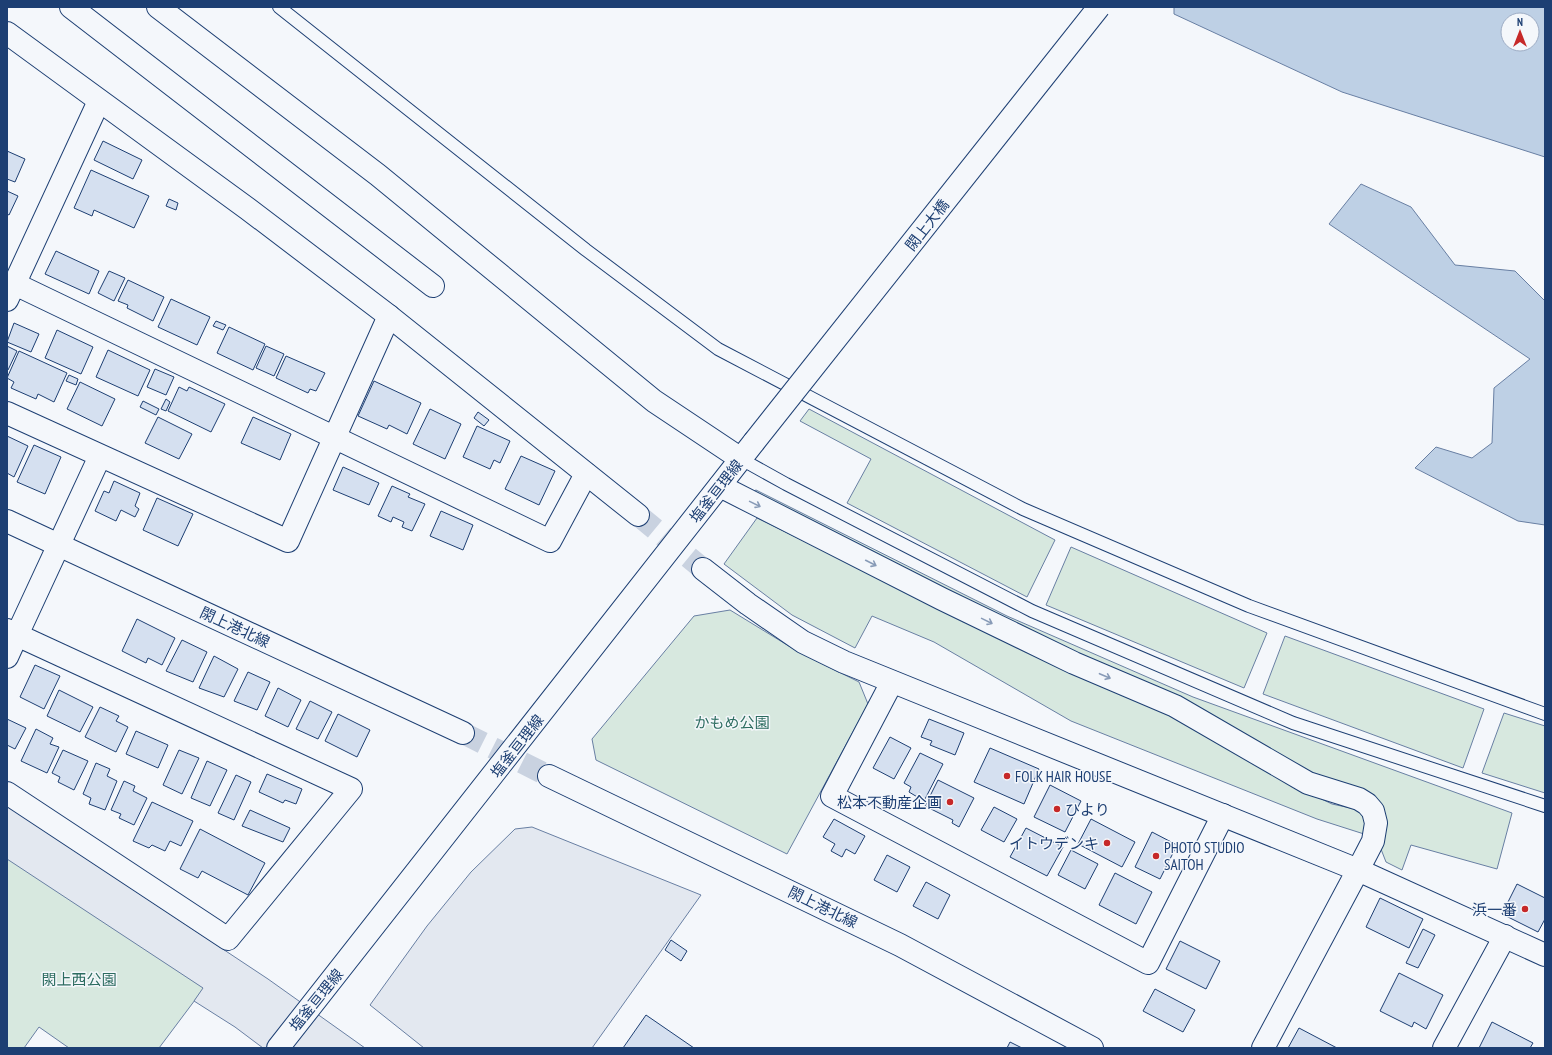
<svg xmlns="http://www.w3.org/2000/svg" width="1552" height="1055" font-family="'PT Sans Narrow','Noto Sans JP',sans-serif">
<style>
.green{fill:#d7e8df;stroke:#687fa3}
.parking{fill:#e3e8f0;stroke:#687fa3}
.water{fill:#bed0e5;stroke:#687fa3;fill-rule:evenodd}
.building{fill:#d5e0f0;stroke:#1d3f73}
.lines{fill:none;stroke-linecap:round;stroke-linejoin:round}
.street-tunnel{stroke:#c9d2e0;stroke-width:22;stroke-dasharray:22 11;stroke-linecap:butt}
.secondary-tunnel{stroke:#c9d2e0;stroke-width:22;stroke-dasharray:22 11;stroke-linecap:butt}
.lane-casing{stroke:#1d3f73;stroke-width:14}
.street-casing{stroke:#1d3f73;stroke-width:24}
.secondary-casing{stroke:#1d3f73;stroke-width:24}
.primary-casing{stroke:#1d3f73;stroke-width:24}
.lane{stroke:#f4f7fb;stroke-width:12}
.street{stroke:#f4f7fb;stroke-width:22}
.secondary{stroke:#f4f7fb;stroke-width:22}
.primary{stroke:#f4f7fb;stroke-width:22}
.primary-bridge-casing{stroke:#1d3f73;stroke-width:24;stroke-linecap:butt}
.primary-bridge{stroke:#f4f7fb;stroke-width:22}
.oneway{stroke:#889bb7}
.poi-dot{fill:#c62828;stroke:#f4f7fb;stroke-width:1.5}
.labels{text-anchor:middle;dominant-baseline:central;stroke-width:3;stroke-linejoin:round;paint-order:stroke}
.street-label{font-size:15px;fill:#1d3f73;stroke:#f4f7fb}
.park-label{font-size:15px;fill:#2c6c60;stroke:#f4f7fb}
.poi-label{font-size:15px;fill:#1d3f73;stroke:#f4f7fb;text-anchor:start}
</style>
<rect width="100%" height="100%" fill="#f4f7fb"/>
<path class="green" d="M809,409l246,131 -28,57 -180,-94 24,-44 -71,-38z
M756,490l251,126 186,81 319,116 -15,56 -86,-24 -9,25 -16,-8 -7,-18 3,-31 -15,-22 -61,-20 -301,-148 -257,-129z
M757,518l206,101 215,99 129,74 25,12 23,5 7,4 4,13 -2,8 -47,-15 -246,-98 -137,-79 -62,-26 -17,32 -63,-33 -68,-51z
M1071,547l196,86 -23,55 -198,-83z
M730,610l67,41 62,31 9,22 -81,150 -191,-94 -4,-21 102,-123z
M1285,636l199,73 -21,59 -200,-74z
M1504,713l41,13v67l-63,-20z
M7,855l197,133 -45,60h-90l-30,-21 -15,21h-17z"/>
<path class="parking" d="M7,806l261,173 97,69h-102l-28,-21 -41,-26 9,-13 -196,-129z
M532,827l169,68 -109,153h-168l-54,-43 57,-79 44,-54 44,-43z"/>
<path class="water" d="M1174,7h371v150l-203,-65 -168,-78zM1508,20h24v24h-24z
M1361,184l50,23 44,58 60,6 30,30v224l-27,-4 -103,-53 21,-21 36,11 20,-15 2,-55 36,-29 -201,-135z"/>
<path class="building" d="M103,141l39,19 -9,19 -39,-19z
M7,151l18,8 -10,23 -8,-3z
M91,170l58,26 -15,32 -40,-18 -2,6 -18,-8z
M7,191l11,5 -9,19 -2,-1z
M169,199l9,4 -2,7 -10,-4z
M56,251l43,20 -10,23 -44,-20z
M109,271l16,7 -11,23 -16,-8z
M128,280l36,17 -11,24 -26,-13 1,-3 -10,-4z
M171,299l39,18 -13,28 -39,-18z
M216,321l10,4 -3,5 -10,-4z
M14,323l25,11 -8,18 -24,-10z
M229,327l36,17 -12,26 -36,-17z
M57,330l36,17 -12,27 -36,-16z
M7,346l10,5 -9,19h-1z
M266,346l18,8 -10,22 -18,-8z
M108,350l42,20 -12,26 -42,-19z
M19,351l48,22 -13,29 -16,-8 -2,5 -25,-11 3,-6 -7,-4z
M286,356l39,17 -9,18 -6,-2 -2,4 -32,-15z
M155,369l19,8 -8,18 -19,-8z
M69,375l9,4 -2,6 -10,-4z
M374,381l47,22 -14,31 -18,-9 -2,4 -29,-13z
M80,382l35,17 -13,27 -35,-17z
M179,387l8,4 2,-4 36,17 -14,28 -43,-21z
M166,399l4,3 -4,9 -5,-2z
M143,401l16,8 -3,6 -16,-8z
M430,409l31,15 -16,35 -32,-15z
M478,412l11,8 -5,6 -10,-8z
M158,417l34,17 -13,25 -34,-16z
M253,417l38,17 -11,26 -39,-17z
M477,426l33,15 -10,22 -6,-3 -4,9 -27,-12z
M7,436l21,10 -14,31 -7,-4z
M34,445l27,12 -16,37 -28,-12z
M521,456l34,15 -16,34 -34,-16z
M343,467l36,16 -10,22 -36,-15z
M114,481l26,12 -5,13 4,3 -4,8 -14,-7 -5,11 -21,-10 9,-20 5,2z
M392,486l18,8 -2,3 17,7 -13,27 -10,-4 2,-5 -11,-5 -2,5 -13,-6z
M157,498l36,16 -15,32 -35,-16z
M441,511l32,14 -10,25 -33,-14z
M137,619l38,19 -13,27 -14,-7 -2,5 -24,-12z
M182,640l25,12 -14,30 -27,-11z
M214,656l24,13 -14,28 -25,-9z
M35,665l25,11 -16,33 -24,-12z
M248,672l22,10 -13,28 -23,-9z
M278,688l23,12 -13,27 -23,-11z
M59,690l34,17 -13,25 -33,-16z
M310,701l22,11 -14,27 -22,-10z
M100,707l19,9 -3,5 12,6 -12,25 -31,-15z
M338,714l32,16 -13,27 -32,-16z
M7,719l19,9 -11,21 -8,-4z
M929,719l35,14 -9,22 -25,-10 2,-4 -11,-4z
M36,729l17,9 -3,6 9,3 -12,26 -26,-12z
M136,731l32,14 -10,23 -32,-14z
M890,737l21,11 -17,31 -21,-11z
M990,748l49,21 -15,35 -50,-22z
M63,750l25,11 -14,29 -16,-8 2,-5 -8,-4z
M179,750l20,8 -17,36 -19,-9z
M920,753l23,11 -19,37 -15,-9 2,-5 -7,-4z
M207,761l20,9 -17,36 -19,-8z
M96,763l14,6 -3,7 10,5 -12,29 -16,-6 2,-6 -8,-4z
M267,774l35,15 -6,15 -11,-4 -2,3 -24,-11z
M236,775l15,7 -17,38 -16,-7z
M938,780l36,18 -15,29 -7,-4 1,-3 -28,-14z
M124,781l11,5 -2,5 14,7 -13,27 -15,-7 2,-4 -10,-4z
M1050,785l31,16 -16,31 -31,-15z
M152,802l41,19 -12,25 -11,-5 -5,10 -13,-6 -3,3 -16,-7z
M994,807l23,12 -13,23 -23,-12z
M250,810l40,18 -7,14 -41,-16z
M834,819l31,17 -10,18 -9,-5 -4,8 -11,-6 4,-7 -12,-7z
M1091,819l44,23 -13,25 -44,-23z
M1026,828l37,19 -16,29 -37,-19z
M200,829l65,34 -17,32 -46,-24 -4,7 -18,-9z
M1152,832l25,13 -17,34 -25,-12z
M1071,850l27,14 -13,25 -27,-14z
M887,855l23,12 -13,25 -23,-12z
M1115,873l37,19 -16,32 -37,-19z
M926,882l24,13 -12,24 -25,-13z
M1517,884l28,14v21l-7,13 -36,-18z
M1380,898l43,21 -14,29 -43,-21z
M1423,929l12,6 -17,33 -12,-5z
M671,940l16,11 -6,10 -16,-11z
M1180,941l40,20 -14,28 -40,-20z
M1399,973l44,22 -17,34 -12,-7 -2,5 -32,-16z
M1155,989l40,21 -12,22 -40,-21z
M646,1015l48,33h-71z
M1492,1022l41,21 -3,5h-51z
M1299,1028l38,20h-49z
M1010,1042l12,6h-15z"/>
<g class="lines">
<path class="street-tunnel" d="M463,733l86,43"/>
<path class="secondary-tunnel" d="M638,515l65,54"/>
<g class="lane-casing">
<path id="lane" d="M279,7l307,243 132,99 305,160 226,97 296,108
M741,459l45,25 246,127 261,112 252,83"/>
</g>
<g class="street-casing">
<path id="street" d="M71,7l362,279
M158,7l220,168 276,226 87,58
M15,284l535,257 36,-67
M7,300l92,-199
M7,413l281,128 101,-225
M720,486l222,113 132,64 101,43 133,77 51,16 8,5 6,7 3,12 -3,18 -15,29
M7,630l10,5 -10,22
M892,682l-60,114 316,167 75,-148
M7,793l221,146 123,-150 -334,-154 83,-179
M1444,1048l61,-112"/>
</g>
<g class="secondary-casing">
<path id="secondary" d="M7,33l241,176 141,107 249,199
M7,521l456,212
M703,569l45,35 55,38 41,20 514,208 187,85
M549,776l351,169 192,103
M1263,1048l95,-178"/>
</g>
<g class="primary-casing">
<path id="primary" d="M278,1048l476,-606"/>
</g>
<use href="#lane" class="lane"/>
<use href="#street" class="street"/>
<use href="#secondary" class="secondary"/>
<use href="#primary" class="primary"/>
<g class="primary-bridge-casing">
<path id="primary-bridge" d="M754,442l345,-435"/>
</g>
<use href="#primary-bridge" class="primary-bridge"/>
</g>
<defs><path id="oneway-shaft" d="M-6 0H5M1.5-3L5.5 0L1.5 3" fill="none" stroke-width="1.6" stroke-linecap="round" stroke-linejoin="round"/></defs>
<g class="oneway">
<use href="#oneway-shaft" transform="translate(755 504) rotate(26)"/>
<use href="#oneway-shaft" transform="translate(871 563) rotate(27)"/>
<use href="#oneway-shaft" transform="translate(987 621) rotate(26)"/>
<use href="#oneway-shaft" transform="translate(1105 676) rotate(23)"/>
</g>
<g class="poi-dot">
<circle cx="1007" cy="776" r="4"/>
<circle cx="950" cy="802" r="4"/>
<circle cx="1057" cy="809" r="4"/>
<circle cx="1107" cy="843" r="4"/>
<circle cx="1156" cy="856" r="4"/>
<circle cx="1525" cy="909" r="4"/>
</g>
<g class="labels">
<g class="street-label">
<text transform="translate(927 225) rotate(-52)">閖上大橋</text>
<text transform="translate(716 491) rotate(-52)">塩釜亘理線</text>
<text transform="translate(235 627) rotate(25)">閖上港北線</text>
<text transform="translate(517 746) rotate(-52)">塩釜亘理線</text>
<text transform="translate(823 907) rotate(26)">閖上港北線</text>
<text transform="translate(316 1000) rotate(-51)">塩釜亘理線</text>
</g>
<g class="park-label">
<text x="732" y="722">かもめ公園</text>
<text x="79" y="979">閖上西公園</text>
</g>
<g class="poi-label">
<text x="1015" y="776">FOLK HAIR HOUSE</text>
<text x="942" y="802" text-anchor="end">松本不動産企画</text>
<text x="1065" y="809">ひより</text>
<text x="1099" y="843" text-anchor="end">イトウデンキ</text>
<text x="1164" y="847">PHOTO STUDIO<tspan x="1164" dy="17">SAITOH</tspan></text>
<text x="1517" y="909" text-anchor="end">浜一番</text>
</g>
</g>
<rect width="1552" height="1055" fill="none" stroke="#1d3f73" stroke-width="16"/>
<g transform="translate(1520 32)"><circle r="19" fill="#f4f7fb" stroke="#9eadc5"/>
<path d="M0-3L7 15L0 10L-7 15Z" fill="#c62828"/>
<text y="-6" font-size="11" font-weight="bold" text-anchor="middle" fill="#1d3f73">N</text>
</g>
</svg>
